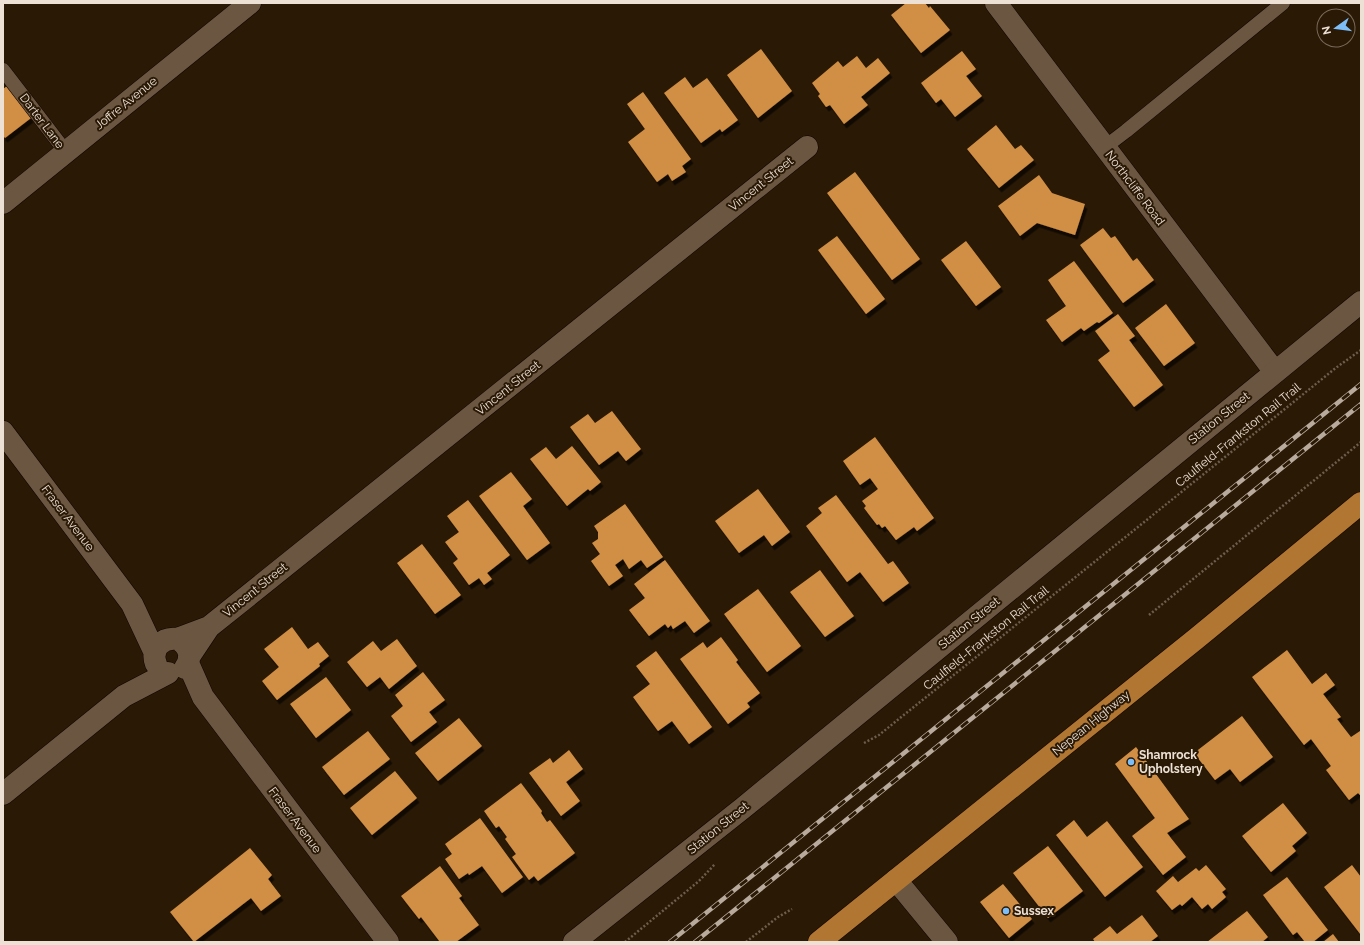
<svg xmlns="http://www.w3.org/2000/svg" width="1364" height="945" font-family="Raleway,sans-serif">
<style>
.building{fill:#d18f44;filter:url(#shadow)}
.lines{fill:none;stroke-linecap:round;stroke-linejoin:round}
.service-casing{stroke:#120400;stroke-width:15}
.minor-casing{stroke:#120400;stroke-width:23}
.tertiary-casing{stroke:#120400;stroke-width:23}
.trunk-casing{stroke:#120400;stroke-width:23}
.path{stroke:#6d5d4c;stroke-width:2.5;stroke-dasharray:2 2;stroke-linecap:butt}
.service{stroke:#6b5641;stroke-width:14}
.minor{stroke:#6b5641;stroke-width:22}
.tertiary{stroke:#6b5641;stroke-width:22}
.trunk{stroke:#b07632;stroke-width:22}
.rail-casing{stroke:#b8aa9c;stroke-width:4.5}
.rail{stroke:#2a1905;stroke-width:3;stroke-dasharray:9;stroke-linecap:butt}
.poi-dot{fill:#7dbef9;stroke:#2a1905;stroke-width:1.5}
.labels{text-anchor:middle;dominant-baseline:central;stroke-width:4;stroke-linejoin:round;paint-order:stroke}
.street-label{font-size:12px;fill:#ede1d5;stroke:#2a1905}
.poi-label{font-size:12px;font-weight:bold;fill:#ede1d5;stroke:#2a1905;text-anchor:start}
</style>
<defs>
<filter id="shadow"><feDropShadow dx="2.5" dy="4.5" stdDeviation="0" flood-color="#0009"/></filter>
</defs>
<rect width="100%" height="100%" fill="#2a1905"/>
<path class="building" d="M906,3h19l4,5 1,-2 20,24 -29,23 -30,-38z
M761,49l31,42 -34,27 -31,-43z
M962,51l14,18 -10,7 16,20 -27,21 -14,-18 -5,4 -15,-20z
M857,56l9,12 12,-10 12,15 -29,24 7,8 -24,19 -14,-19 -4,2 -8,-11 2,-2 -8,-11 26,-22 5,6z
M685,77l8,11 14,-10 31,42 -16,12 -2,-3 -19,14 -37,-50z
M7,86l24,32 -26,20 -2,-2v-47z
M643,92l48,67 -9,7 4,6 -14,9 -4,-7 -11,8 -29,-40 17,-13 -18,-25z
M996,125l19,24 6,-4 13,15 -35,28 -32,-39z
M855,172l65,87 -28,21 -65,-87z
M1039,175l13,18 33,11 -10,31 -38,-12 -17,13 -22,-30z
M1103,228l8,10 4,-2 18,25 4,-3 17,22 -31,23 -43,-58z
M837,236l48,63 -19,15 -48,-64z
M966,241l35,46 -25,19 -35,-46z
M1074,261l39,52 -14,10 -2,-1 -13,9 -3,-3 -19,14 -16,-22 20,-14 -18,-26z
M1166,304l29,39 -31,23 -29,-38z
M1118,314l17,22 -6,4 34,45 -29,22 -36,-47 12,-9 -15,-20z
M612,411l29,38 -15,12 -8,-10 -19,14 -29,-38 18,-13 7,9z
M875,437l59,81 -17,13 -3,-4 -18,13 -11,-14 -3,2 -3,-4 -2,1 -13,-17 2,-2 -4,-5 16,-12 -8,-11 -10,7 -17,-24z
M572,446l29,36 -11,9 -2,-2 -21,17 -37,-47 16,-12 10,12z
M511,472l21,27 -9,7 27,37 -23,17 -48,-64z
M758,489l32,43 -18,14 -8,-11 -25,18 -24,-32z
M836,495l52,69 5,-3 16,22 -26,19 -23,-30 -13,10 -41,-56 16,-13 -4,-5z
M468,500l42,55 -23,18 5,6 -8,6 -5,-7 -10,7 -16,-22 5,-4 -13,-17 14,-10 -12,-16z
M625,504l38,53 -16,11 -6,-8 -12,9 -6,-10 -8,6 8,11 -14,10 -18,-25 9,-7 -8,-11 6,-4v-7l-4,-6z
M422,544l39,51 -26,19 -38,-51z
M665,560l45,61 -16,12 -9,-12 -12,8 -2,-4 -3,3 -3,-4 -16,12 -20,-26 16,-12 -11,-14z
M820,570l34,46 -29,21 -35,-45z
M758,589l43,57 -34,26 -43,-58z
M292,627l16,22 10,-7 11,14 -10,8 1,2 -43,34 -15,-19 17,-14 -15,-18z
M721,637l17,23 -2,2 24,31 -13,10 3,4 -22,17 -48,-65 23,-17 4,6z
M397,639l20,27 -28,23 -9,-12 -13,10 -20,-25 26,-21 8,10z
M1287,650l25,34 14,-11 9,12 -12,9 18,23 -4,2 14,18 9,-6 1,2v63l-3,-3 -9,7 -23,-30 5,-4 -20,-27 -7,6 -52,-68z
M656,651l56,76 -23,17 -17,-23 -14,10 -25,-34 17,-13 -14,-18z
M423,672l22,28 -16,12 8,10 -26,20 -20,-26 12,-10 -8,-11z
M326,677l25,33 -35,28 -26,-34z
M1242,716l31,41 -33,25 -10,-13 -15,11 -21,-27z
M459,718l23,28 -44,35 -23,-28z
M368,731l22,28 -46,36 -22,-28z
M1136,747l53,72 -22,14 19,24 -23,18 -31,-39 23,-18 -40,-54z
M569,750l14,19 -17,13 14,19 -19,15 -32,-43 21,-15 3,5z
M395,771l22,27 -45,37 -22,-27z
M521,783l21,28 -1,2 6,9 3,-2 25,33 -37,28 -4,-5 -5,4 -17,-23 4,-3 -11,-15 2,-2 -8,-11 -3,2 -12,-17z
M1283,803l24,30 -15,13 4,5 -25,21 -29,-36z
M480,818l43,59 -21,16 -20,-27 -13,9 -1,-2 -9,6 -14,-20 7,-5 -7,-10z
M1074,820l13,17 20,-16 36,46 -38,30 -49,-62z
M1048,846l35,45 -35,27 -35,-45z
M250,848l22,27 -4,4 13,17 -20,15 -10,-13 -57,44 -24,-30z
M1206,865l20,24 -4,3 4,5 -14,12 -4,-5 -6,5 -10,-12 -10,9 -2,-2 -8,6 -16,-19 17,-15 5,6 18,-14 3,3z
M1352,865l9,12v58l-37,-48z
M440,866l22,30 -3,2 20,27 -23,17h-16l-19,-25 -2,2 -18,-23z
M1287,877l41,53 -15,12h-8l-8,-10 -4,3 -30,-40z
M1003,884l29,35 -23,19 -29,-36z
M1247,911l21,26 -6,5h-55z
M1142,915l16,21 -8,6h-55l-2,-3 17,-13 7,8z
M1333,934l6,8h-16z"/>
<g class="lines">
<g class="service-casing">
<path id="service" d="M3,70l63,82
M1105,147l21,-16 157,-128"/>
</g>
<g class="minor-casing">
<path id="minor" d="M996,3l279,369
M3,203l247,-200
M3,432l129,172 23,49
M177,639c12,6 16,18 8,29
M189,657l20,-30 598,-480
M188,663l15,34 185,245
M156,664c-6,-15 6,-27 21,-25l32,-12
M3,794l121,-98 44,-23
M896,880l51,62"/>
</g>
<g class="tertiary-casing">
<path id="tertiary" d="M574,942l169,-134 618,-506"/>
</g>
<g class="trunk-casing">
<path id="trunk" d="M819,942l378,-304 164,-135"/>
</g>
<path class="path" d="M1149,615l212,-173
M864,743l15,-8 458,-368 24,-17
M625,942l74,-61 16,-17
M746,942l32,-25 14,-8"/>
<use href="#service" class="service"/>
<use href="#minor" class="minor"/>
<use href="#tertiary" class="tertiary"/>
<use href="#trunk" class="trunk"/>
<g class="rail-casing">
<path id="rail" d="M670,942l691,-558
M695,942l666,-538"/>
</g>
<use href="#rail" class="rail"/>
</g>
<g class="poi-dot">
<circle cx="1131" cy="762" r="4"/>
<circle cx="1006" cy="911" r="4"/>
</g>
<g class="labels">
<g class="street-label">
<text transform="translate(126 103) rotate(-39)">Joffre Avenue</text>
<text transform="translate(42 121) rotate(53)">Darter Lane</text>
<text transform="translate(761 184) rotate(-39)">Vincent Street</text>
<text transform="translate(1135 188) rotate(53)">Northcliffe Road</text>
<text transform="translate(508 388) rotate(-39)">Vincent Street</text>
<text transform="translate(1219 418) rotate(-39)">Station Street</text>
<text transform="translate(1238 435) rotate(-39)">Caulfield-Frankston Rail Trail</text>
<text transform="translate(68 518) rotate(53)">Fraser Avenue</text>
<text transform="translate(255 590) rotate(-39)">Vincent Street</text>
<text transform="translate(969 623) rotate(-39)">Station Street</text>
<text transform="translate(986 638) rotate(-39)">Caulfield-Frankston Rail Trail</text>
<text transform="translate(1091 723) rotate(-39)">Nepean Highway</text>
<text transform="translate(295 820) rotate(53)">Fraser Avenue</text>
<text transform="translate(718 828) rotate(-39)">Station Street</text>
</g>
<g class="poi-label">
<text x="1139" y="755">Shamrock<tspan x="1139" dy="14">Upholstery</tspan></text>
<text x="1014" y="911">Sussex</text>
</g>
</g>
<rect width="1364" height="945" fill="none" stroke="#ede1d5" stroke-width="8"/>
<g transform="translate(1336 28) rotate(256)"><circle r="19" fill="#2a1905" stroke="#786958"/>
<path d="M0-3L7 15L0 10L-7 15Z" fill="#7dbef9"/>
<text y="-6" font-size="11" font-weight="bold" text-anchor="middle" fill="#ede1d5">N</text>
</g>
</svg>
